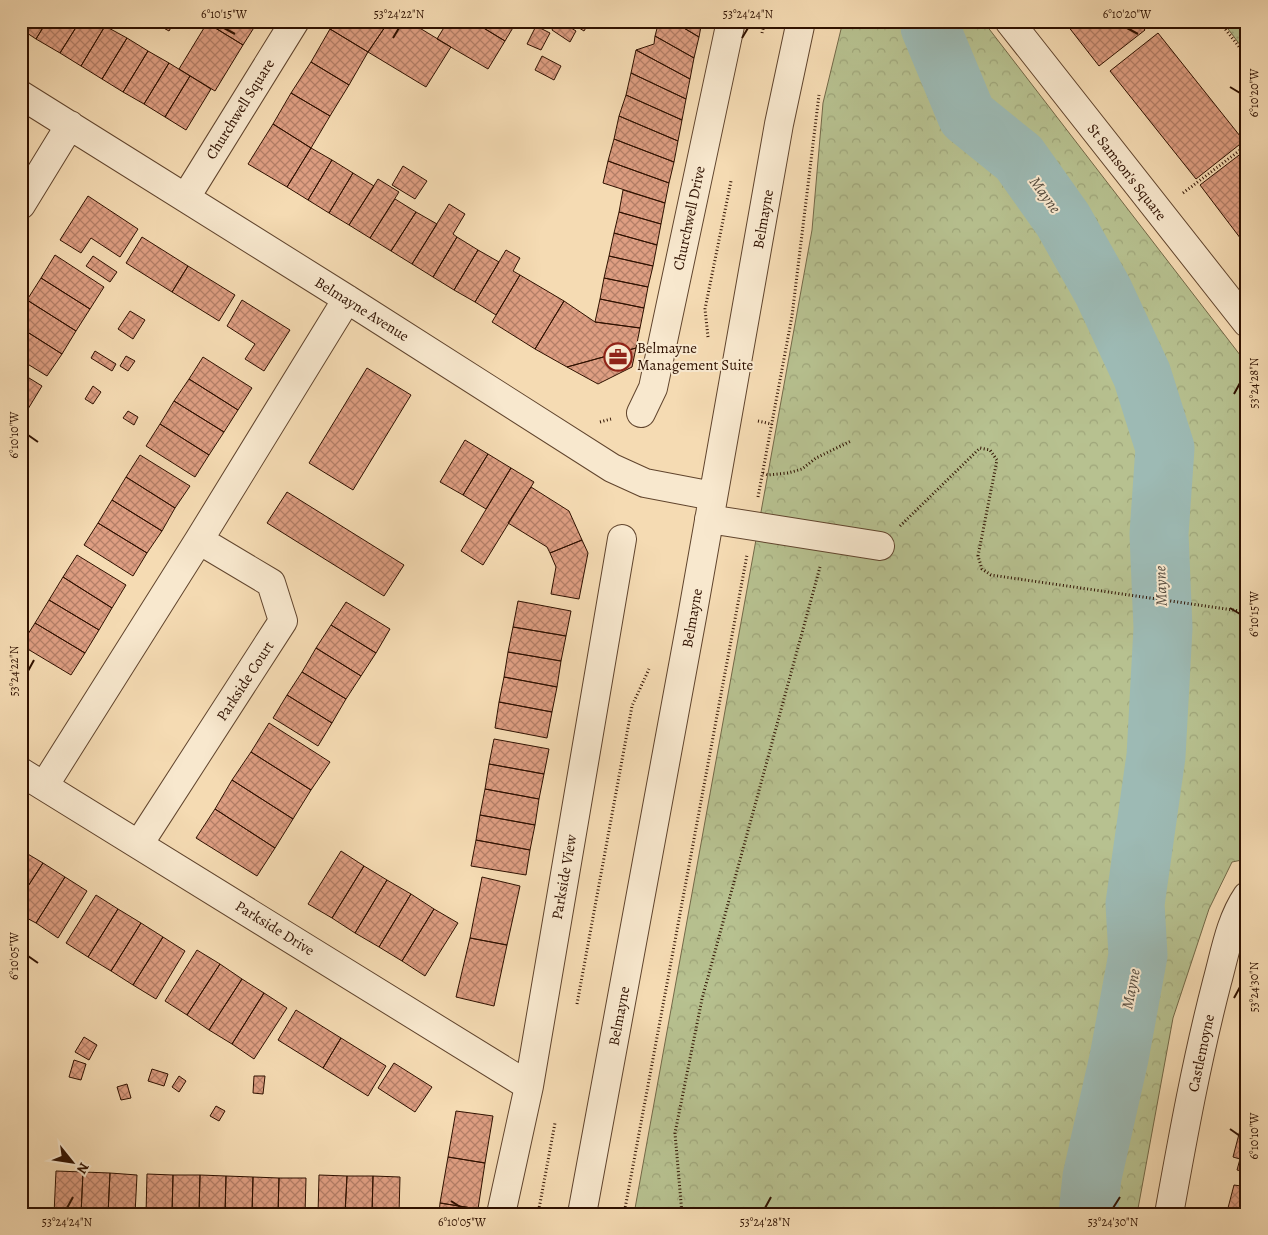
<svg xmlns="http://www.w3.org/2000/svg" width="1268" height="1235" font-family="Alegreya,serif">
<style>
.grass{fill:url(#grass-dots);stroke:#736948}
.forest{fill:url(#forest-crowns);stroke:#736948}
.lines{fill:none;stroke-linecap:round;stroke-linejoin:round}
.river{stroke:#9dbab4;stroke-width:59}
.building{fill:url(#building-cross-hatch);stroke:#2f1100}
.minor-casing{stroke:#60442d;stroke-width:30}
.path{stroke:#2f1100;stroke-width:3;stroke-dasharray:1 2.5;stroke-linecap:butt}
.minor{stroke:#f8e8ce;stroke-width:28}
.ticks{fill:none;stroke:#2f1100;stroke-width:2}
.labels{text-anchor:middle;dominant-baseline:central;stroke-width:4;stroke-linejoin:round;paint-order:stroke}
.street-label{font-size:15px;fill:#2f1100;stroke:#f8e8ce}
.poi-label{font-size:15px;fill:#2f1100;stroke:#f8e8ce;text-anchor:start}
.water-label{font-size:16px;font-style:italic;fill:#564c3f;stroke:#f8e8ce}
.neatline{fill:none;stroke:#2f1100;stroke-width:2}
.ticks-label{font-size:12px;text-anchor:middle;fill:#2f1100}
</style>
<defs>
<pattern id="grass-dots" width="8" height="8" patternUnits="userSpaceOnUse" patternTransform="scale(1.25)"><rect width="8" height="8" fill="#b7c190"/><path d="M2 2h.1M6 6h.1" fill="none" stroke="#9ea57a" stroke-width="1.8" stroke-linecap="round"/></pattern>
<pattern id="forest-crowns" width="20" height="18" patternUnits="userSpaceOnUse" patternTransform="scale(1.25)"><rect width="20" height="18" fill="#b7c190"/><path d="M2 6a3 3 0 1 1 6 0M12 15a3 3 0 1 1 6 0" fill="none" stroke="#9ea57a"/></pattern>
<pattern id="building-cross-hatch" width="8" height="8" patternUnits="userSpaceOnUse" patternTransform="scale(1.25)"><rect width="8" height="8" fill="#de9e82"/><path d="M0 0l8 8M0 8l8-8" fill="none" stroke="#b47f68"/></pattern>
</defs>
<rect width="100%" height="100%" fill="#f5dbb3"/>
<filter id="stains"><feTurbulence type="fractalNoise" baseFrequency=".004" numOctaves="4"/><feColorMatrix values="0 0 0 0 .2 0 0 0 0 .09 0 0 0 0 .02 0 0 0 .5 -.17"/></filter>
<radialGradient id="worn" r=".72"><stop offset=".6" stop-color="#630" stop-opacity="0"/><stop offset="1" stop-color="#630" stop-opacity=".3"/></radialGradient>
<path class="grass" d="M1222,21h25v33z"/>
<path class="forest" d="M843,21h140l264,343v495l-15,3 -23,47 -36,109 -36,196h-503l178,-984 11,-127z"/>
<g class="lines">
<path class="river" d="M930,21v6l37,89 52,42 44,62 40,71 39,84 23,73 -6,86 4,94 -7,128 -21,148 3,51 -19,103 -27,119 -4,37"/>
</g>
<path class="building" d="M22,21h25l-11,18 -15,-10z
M47,21h33l-20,32 -24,-14z
M80,21h17l8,5 -24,40 -21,-13z
M151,21h24l-6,10z
M204,21h44l7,5 -12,19z
M335,21h54l-21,31 -38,-23z
M389,21h19l43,26 -25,40 -58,-35z
M448,21h24l33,20 -17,28 -51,-30z
M472,21h45l-12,20z
M556,21h4l16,10 -6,11 -18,-12z
M568,21h22l-6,10z
M659,21h13l27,16 -5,21 -39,-22z
M672,21h30l-3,16z
M1064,21h74l7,9 -46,36z
M207,23l36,22 -28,46 -36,-22z
M105,26l22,12 -25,41 -21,-13z
M536,26l14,7 -9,17 -14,-6z
M330,29l38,23 -19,33 -38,-23z
M1158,33l86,108 -48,38 -86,-108z
M655,36l39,22 -4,21 -54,-29 18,-6z
M127,38l21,13 -25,41 -21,-13z
M636,50l54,29 -4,20 -55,-26z
M148,51l21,12 -25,41 -21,-12z
M542,56l19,10 -7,14 -19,-10z
M311,62l38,23 -19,31 -39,-23z
M169,63l21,13 -25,41 -21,-13z
M631,73l55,26 -4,21 -56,-25z
M190,76l21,13 -25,41 -21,-13z
M291,93l39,23 -19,32 -38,-24z
M626,95l56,25 -4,21 -59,-25z
M619,116l59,25 -4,21 -60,-23z
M273,124l38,24 -24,39 -39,-23z
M614,139l60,23 -5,21 -61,-22z
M311,148l21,12 -24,40 -21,-13z
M1247,149v98l-47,-62z
M332,160l21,13 -24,40 -21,-13z
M608,161l61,22 -4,20 -62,-20z
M403,166l24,15 -12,18 -23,-14z
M353,173l21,13 -25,39 -20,-12z
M378,179l21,13 -29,46 -21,-13z
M623,190l42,13 -4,21 -42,-12z
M88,196l50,33 -18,28 -29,-19 -10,15 -21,-13z
M395,199l21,13 -25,39 -21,-13z
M449,204l16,10 -12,20 4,3 -24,40 -21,-13z
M416,212l21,12 -25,40 -21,-13z
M619,212l42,12 -4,21 -43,-12z
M614,233l43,12 -4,21 -44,-10z
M142,237l46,29 -16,26 -46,-29z
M457,237l21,13 -24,40 -21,-13z
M478,250l21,12 -24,40 -21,-12z
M506,250l14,8 -7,13 7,4 -24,40 -21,-13z
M55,255l49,32 -14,22 -49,-31z
M93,256l24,16 -7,10 -24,-16z
M609,256l44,10 -5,21 -44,-9z
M188,266l47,29 -16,26 -47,-29z
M520,275l44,26 -29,48 -43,-27z
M41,278l49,31 -14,22 -49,-31z
M604,278l44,9 -4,21 -44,-9z
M600,299l44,9 -4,20 -45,-6z
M27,300l49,31 -14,23 -41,-26v-19z
M242,300l48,30 -26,41 -19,-12 10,-15 -28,-18z
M564,301l31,21 45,6 -4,20 -69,19 -32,-18z
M130,311l15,9 -12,19 -15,-10z
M21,328l41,26 -15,22 -26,-16z
M636,348l-4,19 -34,17 -31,-17z
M95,351l21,13 -4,7 -21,-13z
M126,356l9,5 -7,10 -8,-5z
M203,357l49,31 -14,22 -49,-31z
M367,368l44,27 -58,95 -44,-27z
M21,373l21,13 -14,23 -7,-5z
M189,379l49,31 -14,22 -50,-31z
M93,386l8,6 -8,12 -8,-5z
M174,401l50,31 -15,23 -49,-31z
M128,411l10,6 -4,8 -11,-7z
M160,424l49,31 -14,22 -49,-31z
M465,440l23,14 -25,41 -23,-13z
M488,454l23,14 -25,41 -23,-14z
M140,455l50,31 -15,22 -49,-31z
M511,468l23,14 -51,83 -22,-14z
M126,477l49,31 -13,23 -50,-31z
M531,487l38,24 13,29 -32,13 -3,-6 -39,-24z
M287,492l117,73 -20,31 -117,-73z
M112,500l50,31 -15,22 -49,-30z
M98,523l49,30 -14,23 -49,-31z
M582,540l6,13 -9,46 -28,-5 5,-27 -6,-14z
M77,555l49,30 -14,23 -49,-31z
M63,577l49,31 -13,22 -50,-30z
M49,600l50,30 -14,23 -50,-30z
M518,601l53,10 -5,25 -53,-9z
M346,602l44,27 -14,24 -45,-28z
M35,623l50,30 -14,22 -50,-30z
M331,625l45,28 -15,23 -45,-28z
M513,627l53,9 -5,25 -53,-9z
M316,648l45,28 -15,23 -44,-27z
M508,652l53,9 -4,26 -53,-10z
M302,672l44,27 -14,24 -45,-28z
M504,677l53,10 -5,25 -53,-10z
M287,695l45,28 -14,23 -45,-28z
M499,702l53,10 -5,26 -52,-10z
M269,723l61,39 -19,28 -60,-38z
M494,739l55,10 -5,25 -55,-10z
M251,752l60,38 -18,29 -61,-39z
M489,764l55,10 -5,25 -54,-10z
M232,780l61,39 -18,29 -60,-39z
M485,789l54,10 -4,26 -55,-10z
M215,809l60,39 -18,28 -61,-38z
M480,815l55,10 -5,25 -54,-10z
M476,840l54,10 -4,25 -55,-9z
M21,850l22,13 -22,34z
M341,851l23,15 -32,52 -24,-14z
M43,863l22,14 -29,46 -15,-8v-18z
M364,866l23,14 -32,53 -23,-15z
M65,877l22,14 -29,47 -22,-15z
M482,877l38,9 -13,59 -37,-7z
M387,880l24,14 -32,53 -24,-14z
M411,894l23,15 -32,52 -23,-14z
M96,895l22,14 -30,48 -22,-14z
M118,909l23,14 -30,48 -23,-14z
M434,909l24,14 -33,53 -23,-15z
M141,923l22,14 -30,48 -22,-14z
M163,937l22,14 -29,48 -23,-14z
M470,938l37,7 -13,61 -38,-9z
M197,950l23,14 -33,51 -22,-14z
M220,964l22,15 -33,51 -22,-15z
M242,979l22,14 -32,51 -23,-14z
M264,993l23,15 -33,51 -22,-15z
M296,1010l45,28 -18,30 -45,-28z
M84,1037l13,8 -8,15 -14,-8z
M341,1038l45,28 -18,30 -45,-28z
M74,1060l12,4 -5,16 -12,-3z
M394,1063l38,24 -17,25 -37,-24z
M152,1069l16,5 -4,12 -16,-5z
M179,1076l7,5 -7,11 -7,-5z
M254,1076h11l-2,18 -10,-1z
M127,1084l4,14 -10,2 -4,-13z
M216,1106l9,5 -6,10 -9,-5z
M1245,1110l2,1v24l-8,-1z
M456,1111l37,5 -8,47 -37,-6z
M1239,1134l8,1v37l-10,-2 3,-11 -7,-2z
M448,1157l37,6 -7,46 -38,-6z
M56,1171l27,1 -2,42h-27z
M83,1172l27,1 -2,41h-27z
M110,1173l27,2 -2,39h-27z
M147,1174l26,1 -1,39h-26z
M173,1175h27l-1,39h-27z
M200,1175l26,1 -1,38h-26z
M319,1175l28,1 -2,38h-27z
M1244,1175l3,1v37l-19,-5 6,-23 7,1z
M226,1176l27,1 -1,37h-27z
M347,1176h26l-1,38h-27z
M373,1176l27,1 -1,37h-27z
M253,1177l26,1 -1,36h-26z
M279,1178h27l-1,36h-27z
M440,1203l38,6 -1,5h-38z
M1228,1208l19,5v1h-20z"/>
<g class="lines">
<g class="minor-casing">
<path id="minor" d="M1009,21l238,302
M21,95l326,204 265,169 33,15 68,13
M186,197l109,-176
M21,205l49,-80
M641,413l12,-25 78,-367
M709,519l171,27
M21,772l508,314
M44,786l155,-246 148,-241
M139,844l144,-223 -12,-38 -72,-43
M501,1214l28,-128 93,-547
M582,1214l110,-597 87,-493 22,-103
M1169,1214c14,-78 28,-155 48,-232 8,-29 13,-61 30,-86"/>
</g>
<path class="path" d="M1219,21l28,36
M762,33l3,-12
M1183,193l64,-48
M708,337l-3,-28 26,-128
M758,421l14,3
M600,422l11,-3
M763,473l5,2 20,-2 14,-4 14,-11 35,-17
M758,497l34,-181 27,-221
M900,526l80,-78 10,2 7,10 -19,96 4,13 9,6 256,37
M577,1004l55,-298 17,-37
M538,1214l17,-91
M624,1214l123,-659
M682,1214l-7,-81 27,-134 118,-432"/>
<use href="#minor" class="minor"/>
</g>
<path class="ticks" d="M224,28l11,6M1127,28l11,6M393,38l6,-10M742,38l6,-10M1230,87l10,6M1234,394l6,-11M28,435l10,7M1230,608l10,6M28,671l6,-11M28,956l10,7M1234,998l6,-11M1230,1129l10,7M451,1201l11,7M67,1208l6,-11M765,1208l6,-11M1113,1208l7,-11"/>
<defs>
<g id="office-ring" transform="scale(1.4375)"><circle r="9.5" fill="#f8e8ce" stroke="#8f2418" stroke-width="1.5"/><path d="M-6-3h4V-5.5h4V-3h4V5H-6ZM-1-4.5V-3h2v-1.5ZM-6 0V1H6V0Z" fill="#8f2418"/></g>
</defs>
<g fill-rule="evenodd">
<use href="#office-ring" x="618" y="357"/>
</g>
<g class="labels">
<g class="street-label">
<text transform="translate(240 109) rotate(-58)">Churchwell Square</text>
<text transform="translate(1127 172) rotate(52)">St Samson's Square</text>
<text transform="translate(689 218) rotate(-78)">Churchwell Drive</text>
<text transform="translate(763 219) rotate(-80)">Belmayne</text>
<text transform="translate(362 309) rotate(32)">Belmayne Avenue</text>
<text transform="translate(692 618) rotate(-80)">Belmayne</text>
<text transform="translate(245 681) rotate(-57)">Parkside Court</text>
<text transform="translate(564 877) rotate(-80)">Parkside View</text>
<text transform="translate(275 928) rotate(32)">Parkside Drive</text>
<text transform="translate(619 1016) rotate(-79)">Belmayne</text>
<text transform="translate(1201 1053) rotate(-78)">Castlemoyne</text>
</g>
<g class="poi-label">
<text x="637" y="348">Belmayne<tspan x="637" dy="17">Management Suite</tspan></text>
</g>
<g class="water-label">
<text transform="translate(1045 195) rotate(54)">Mayne</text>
<text transform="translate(1161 586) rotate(-92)">Mayne</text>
<text transform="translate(1131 989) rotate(-79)">Mayne</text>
</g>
</g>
<rect width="1268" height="1235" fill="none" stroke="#f5dbb3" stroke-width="55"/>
<g transform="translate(72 1162) rotate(120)" stroke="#f8e8ce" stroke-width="4" paint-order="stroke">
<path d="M0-4L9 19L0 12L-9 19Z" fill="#2f1100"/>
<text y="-8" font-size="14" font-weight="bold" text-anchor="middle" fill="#2f1100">N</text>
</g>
<rect x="28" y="28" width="1212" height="1180" class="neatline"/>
<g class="ticks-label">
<text x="224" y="18">6°10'15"W</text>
<text x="399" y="18">53°24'22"N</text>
<text x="748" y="18">53°24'24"N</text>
<text x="1127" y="18">6°10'20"W</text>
<text transform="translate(1254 93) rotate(-90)" y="4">6°10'20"W</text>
<text transform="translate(1254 383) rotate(-90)" y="4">53°24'28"N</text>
<text transform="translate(14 435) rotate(-90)" y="4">6°10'10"W</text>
<text transform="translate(1254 614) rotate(-90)" y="4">6°10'15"W</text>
<text transform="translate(14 671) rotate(-90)" y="4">53°24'22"N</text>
<text transform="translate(14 956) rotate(-90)" y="4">6°10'05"W</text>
<text transform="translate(1254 987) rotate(-90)" y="4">53°24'30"N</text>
<text transform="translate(1254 1136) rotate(-90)" y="4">6°10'10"W</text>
<text x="67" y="1226">53°24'24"N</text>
<text x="462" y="1226">6°10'05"W</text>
<text x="765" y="1226">53°24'28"N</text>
<text x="1113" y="1226">53°24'30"N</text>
</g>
<rect width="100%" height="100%" filter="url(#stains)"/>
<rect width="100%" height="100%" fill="url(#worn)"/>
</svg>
